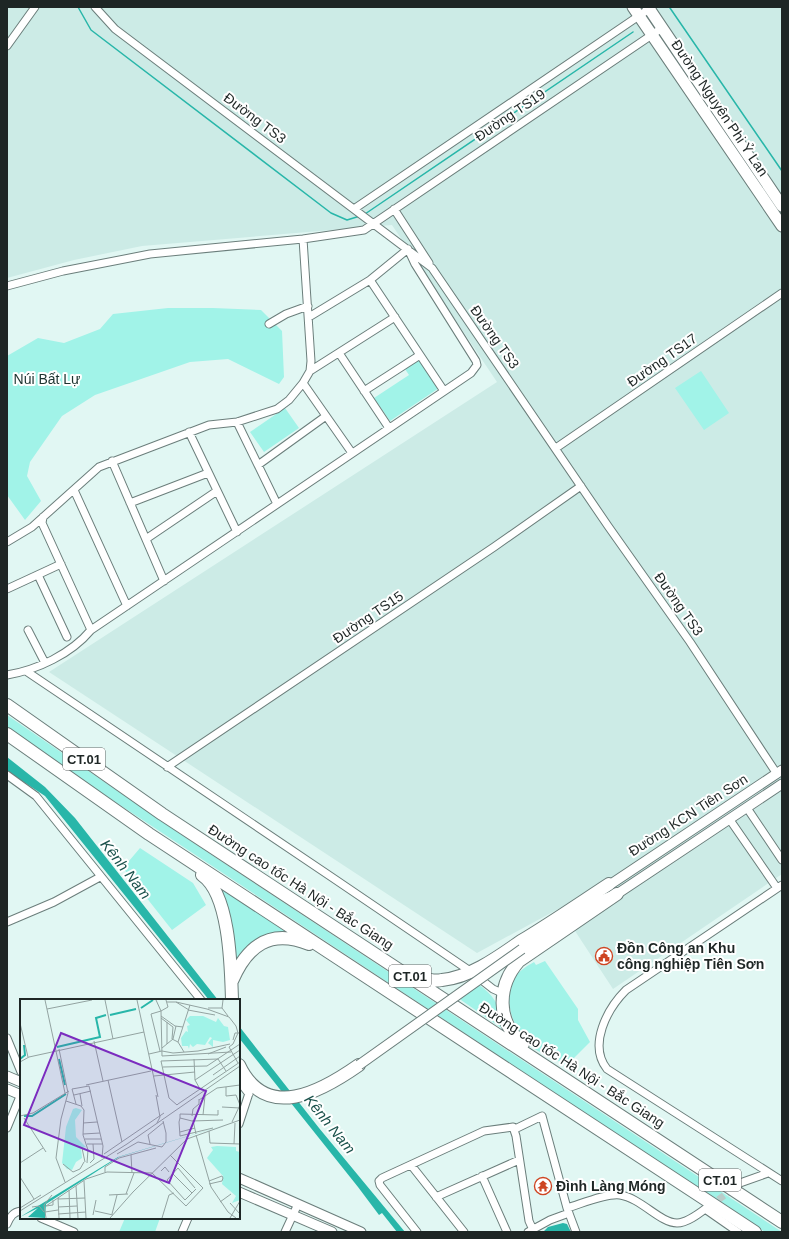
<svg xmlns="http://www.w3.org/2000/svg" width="789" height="1239" font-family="Helvetica,sans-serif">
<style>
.built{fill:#ccebe6}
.green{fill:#a1f3e8}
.water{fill:#28b6a9}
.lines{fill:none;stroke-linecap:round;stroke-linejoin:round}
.stream{stroke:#28b6a9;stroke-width:1.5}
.minor-tunnel{stroke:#bacdca;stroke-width:7;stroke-dasharray:7 3.5;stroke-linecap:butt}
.minor-casing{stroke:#6b7e7b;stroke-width:9}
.secondary-casing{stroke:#6b7e7b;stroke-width:11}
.primary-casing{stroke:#6b7e7b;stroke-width:13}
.motorway-casing{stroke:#6b7e7b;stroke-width:14}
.minor{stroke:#fff;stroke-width:7}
.secondary{stroke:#fff;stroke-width:9}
.primary{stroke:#fff;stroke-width:11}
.motorway{stroke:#fff;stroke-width:12}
.secondary-bridge-casing{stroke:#6b7e7b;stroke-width:11;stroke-linecap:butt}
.secondary-bridge{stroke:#fff;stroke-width:9}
.labels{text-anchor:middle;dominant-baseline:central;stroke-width:4;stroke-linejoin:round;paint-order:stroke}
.shield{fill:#fff;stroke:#626766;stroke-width:1}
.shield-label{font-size:13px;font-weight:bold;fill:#1e2625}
.street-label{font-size:14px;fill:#1e2625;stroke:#fff}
.park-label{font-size:14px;fill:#1c322f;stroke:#fff}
.poi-label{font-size:14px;font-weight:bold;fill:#1e2625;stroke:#fff;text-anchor:start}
.water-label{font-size:15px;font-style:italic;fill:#1b524c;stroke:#fff}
.inset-river{fill:none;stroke:#28b6a9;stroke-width:2}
.inset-road{fill:none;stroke:#93a3a1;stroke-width:1}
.view{fill:#7b2cbf;fill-opacity:0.15;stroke:#7b2cbf;stroke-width:2}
.inset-edge{fill:none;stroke:#1e2625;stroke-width:2}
</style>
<rect width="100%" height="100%" fill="#e1f7f3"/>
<path class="built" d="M7,7h775v867l-169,115 -53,-81 -83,45 -428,-281 448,-290 -105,-157 -250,21 -68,14 -67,18z"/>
<path class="green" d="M665,40l117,172v7l-118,-175z
M168,308h45l48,2 21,21 2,46 -5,7 -51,-25 -38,3 -95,33 -33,21 -32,46 -3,14 14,25 -16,19 -18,-25v-139l31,-18 26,5 36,-14 13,-15z
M419,359l20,29 -49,33 -16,-23 35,-23 -4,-6z
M701,371l28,42 -25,17 -29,-42z
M285,408l14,20 -35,24 -14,-20z
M7,715l173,119 602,398h-17l-701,-464 -57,-41z
M140,848l53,35 13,22 -34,25 -49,-62z
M217,885l77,47 -14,1 -30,12 -17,19z
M545,961l33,48v11l12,22 -23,23c-12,-6 -28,-12 -38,-20 -14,-12 -26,-45 -17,-63 5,-10 13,-15 22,-20l2,3z
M478,984c20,14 22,26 29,48l-46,-32v-3z
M125,1218h35l-5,14h-36z"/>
<path class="water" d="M7,757l38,30 30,31 143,182h-9l-164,-204 -38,-25z
M239,1026l80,102 86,104h-8l-15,-19 -3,2 -21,-28 -119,-149z
M563,1223l4,1 4,8h-28l5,-5z"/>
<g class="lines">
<path class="stream" d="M78,7l13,23 240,183 16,7 13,-4
M670,8l112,163
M365,214l268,-182"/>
<path class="minor-tunnel" d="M710,1206l24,-18"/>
<g class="minor-casing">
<path id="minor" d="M95,7l20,22 317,239 176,258 82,116 87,132
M7,46l28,-39
M354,209l298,-202
M394,209l35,54
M370,280l74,111
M7,286l56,-15 87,-17 153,-15 61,-9 298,-202
M269,324l17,-10 22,-8
M339,353l50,75
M310,371l85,-54
M303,383l49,70
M364,391l56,-36
M237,422l40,82
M189,432l48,100
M556,448l226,-155
M112,461l52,120
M258,465l68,-49
M74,490l53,116
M130,503l78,-30
M43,517l-1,6 49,107
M146,539l71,-48
M7,542l25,-15 67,-60 110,-42 28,-3 40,-13 12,-9 14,-17 7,-12 1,-10 -8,-122
M38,575l29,62
M7,589l54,-25
M28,630l17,33
M26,671l307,207 137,93 23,18 9,4
M7,675c30,-5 64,-21 84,-45l380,-257 6,-8 -1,-4 -61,-97 -7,-15 -38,31 -61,37
M167,767l327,-220 87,-61
M7,775l29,21 165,204
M747,808l35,52
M730,820l47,68
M782,885l-156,105c-19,19 -38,55 -19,79l175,112
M7,922l47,-20 46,-25
M7,1038l14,34
M239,1081l10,13
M239,1124l13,-40
M7,1128l14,-34
M515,1129l27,-13 25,92 9,24
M411,1165l53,67
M482,1176l25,56
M734,1188l6,-5 28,-10
M436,1197l83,-37
M567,1208c14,-4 39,-15 53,-13 21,3 40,28 57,28 11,0 24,-11 32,-17
M705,1209l33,23
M41,1218l33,14
M7,1224c3,-7 6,-12 14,-13
M182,1232l6,-14
M285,1232l13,-28
M417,1232l-37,-47 -1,-4 3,-3 102,-47 29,-4 3,9 13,85 5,11
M528,1232l22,-12 19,-7"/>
</g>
<g class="secondary-casing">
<path id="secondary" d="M605,888l177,-118
M522,949l69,-45 26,-10 165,-110
M7,1076l14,6
M7,1089l14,6
M239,1178l122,54
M239,1192l93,40"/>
</g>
<g class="primary-casing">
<path id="primary" d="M633,7l149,219
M648,7l134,199"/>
</g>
<g class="motorway-casing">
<path id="motorway" d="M7,705l155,109 620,408
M7,734l142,100 606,398
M202,875c28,19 29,93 30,125
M419,975c8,4 13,7 23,5 29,-3 56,-23 79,-39 30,-18 59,-38 88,-57
M232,981c15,-35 38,-53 77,-37
M523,1044c-27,-22 -26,-58 -4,-83l98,-67
M239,1065c27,58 83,26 120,0"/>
</g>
<use href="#minor" class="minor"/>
<use href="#secondary" class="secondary"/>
<use href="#primary" class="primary"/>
<use href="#motorway" class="motorway"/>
<g class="secondary-bridge-casing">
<path id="secondary-bridge" d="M359,1065l163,-116"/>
</g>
<use href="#secondary-bridge" class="secondary-bridge"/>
</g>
<defs>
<g id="civic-ring" transform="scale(0.9)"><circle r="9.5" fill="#fff" stroke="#ce4522" stroke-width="1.5"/><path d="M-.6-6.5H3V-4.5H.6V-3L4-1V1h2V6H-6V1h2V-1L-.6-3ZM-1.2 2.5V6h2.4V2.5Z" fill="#ce4522"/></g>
<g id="temple-ring" transform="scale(0.9)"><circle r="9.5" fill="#fff" stroke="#ce4522" stroke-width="1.5"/><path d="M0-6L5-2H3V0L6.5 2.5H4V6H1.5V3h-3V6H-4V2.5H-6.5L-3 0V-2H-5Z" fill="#ce4522"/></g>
</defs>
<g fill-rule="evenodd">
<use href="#civic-ring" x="604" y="956"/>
<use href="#temple-ring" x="543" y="1186"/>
</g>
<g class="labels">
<g class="shield">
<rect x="63" y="748" width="42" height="22" rx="3"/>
<rect x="389" y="965" width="42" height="22" rx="3"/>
<rect x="699" y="1169" width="42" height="22" rx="3"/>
</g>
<g class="shield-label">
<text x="84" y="759">CT.01</text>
<text x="410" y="976">CT.01</text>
<text x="720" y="1180">CT.01</text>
</g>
<g class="street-label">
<text transform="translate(720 108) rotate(56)">Đường Nguyên Phi Ỷ Lan</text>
<text transform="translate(510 115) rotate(-34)">Đường TS19</text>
<text transform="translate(255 118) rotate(37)">Đường TS3</text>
<text transform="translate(495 337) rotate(55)">Đường TS3</text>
<text transform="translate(662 360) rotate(-35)">Đường TS17</text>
<text transform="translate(679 604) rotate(55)">Đường TS3</text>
<text transform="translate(368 617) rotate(-34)">Đường TS15</text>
<text transform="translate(688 815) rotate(-33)">Đường KCN Tiên Sơn</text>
<text transform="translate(301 887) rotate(33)">Đường cao tốc Hà Nội - Bắc Giang</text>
<text transform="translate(572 1065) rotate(33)">Đường cao tốc Hà Nội - Bắc Giang</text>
</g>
<g class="park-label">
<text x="47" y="379">Núi Bất Lự</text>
</g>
<g class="poi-label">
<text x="617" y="948">Đồn Công an Khu<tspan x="617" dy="16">công nghiệp Tiên Sơn</tspan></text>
<text x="556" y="1186">Đình Làng Móng</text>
</g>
<g class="water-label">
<text transform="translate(126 869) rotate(52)">Kênh Nam</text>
<text transform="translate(330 1124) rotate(51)">Kênh Nam</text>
</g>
</g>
<g transform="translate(20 999)">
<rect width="220" height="220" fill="#e1f7f3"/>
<path d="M170,17h13l13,6 2,-4 6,8 4,1 2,13 -7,2 -10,-2v7l-5,-4 4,-5 -2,-1 -5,8 -8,-1 -4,3 -3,-3 -1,5 -1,-3h-6l-1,-8 5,-7 2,1 -1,-6 3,-1 -4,-5zM56,109l6,2 -7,10 1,17 10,10 -5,1 1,10 -6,4 -4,8 -5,-1 -5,-6 4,-36 7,-18zM197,147l19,1v4l4,1v48l-8,3 4,-7 -14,-12 1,-8 -16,-18 6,-8 -2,-3z" fill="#a1f3e8"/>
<path d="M215,123l-116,35 -73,47 -1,14 -17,-1 10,-9 -18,9 98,-60z" fill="#28b6a9"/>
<path class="inset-river" d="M121,9l12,-8M90,16l26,-6M37,48l43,-10 -4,-19 10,-3M0,60l5,-4 -1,-10M39,60l6,26M4,117h8l34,-22"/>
<path class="inset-road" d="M25,1l20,93M85,1l8,39M117,1l21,97M136,1l5,11 -10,3 9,37M146,1l2,7 -7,4 1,45 69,-4M203,1l-1,8 6,8M147,3h9l13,8M156,3l31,7 22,8 7,9 2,7 -5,11 -4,3 9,16M188,9h14M27,10l45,-9M168,11l27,5M141,17l14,10 8,1M141,19l12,9 -1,12 6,3M147,23v22M0,24l8,34M213,41l2,-7h5M74,42l9,40M142,49l11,-9 3,-13M39,50l9,44 -7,26 -5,39 9,24M164,53l-6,-10 12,-37M129,55l13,-3 11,2 25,-2 32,-7M188,55l18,-7M174,60l1,21 5,9M0,63l9,-5 115,-25M143,68l44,-1 33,-22M206,72l-8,-12 -57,2 8,37 8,7 1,-1 62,-42M193,76l27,-19M134,77l41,-4M88,81l14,62M175,81l45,-30M66,86l65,-14M206,88v9l10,-1 4,10M60,95l2,12M54,96l17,-4M136,96l4,22 -3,6M179,101l18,-12 23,-3M46,102l15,5 3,4 -1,25 5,15 -1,13M56,105l-4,-15 17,-3 14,60 -1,12M202,108l18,1M183,116l2,-19M0,117l13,-3 36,-22M172,117l1,-7 6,-5v-5M4,119l22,34M160,119v-4l38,1v-5M173,121l3,14M143,122l3,12M212,123l8,-17M63,124l14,-1M193,129l-33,8 -1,-14 1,-4 12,3 31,-1M189,132l1,12 30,1M160,133l15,-4M63,135l17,-1M176,136l15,52 17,25 8,6M65,140h16M67,145h15M130,145l-2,-9 16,-13M214,145l1,-21M62,149l3,14M84,155l60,-41M97,155l21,-12 24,5 4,-5v-9M111,156l1,18M0,164l23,-15M70,164l4,-4 -1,-15M43,165l10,8 7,-3 4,-7M141,172l4,-4 4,5M85,173v-5l14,-9 37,-10M153,175l19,19M0,178l14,22M64,182l2,37M189,182l13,-5 1,2 -1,3 -13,3M56,187l2,32M175,189l-17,-20 -11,12 18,20 11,-11M49,191l1,28M106,195l8,-21M89,196l19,-1M38,199l1,20M38,200l27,-1M200,203l11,-8M210,204l10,11M26,207l40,-27 21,-7 45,1 34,33 17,-18 -33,-33M26,207l7,-1v-5M12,208l7,-1 5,6M38,208l19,-1M0,209l21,-13M0,212l107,-67 113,-78M75,212l18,4M25,213l13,-2M38,215l28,-2M92,215l5,-19M73,216l3,-15M26,219l-2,-13 8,-10M90,219l23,-26 54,-53 53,-19M142,219l7,-23 5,-2M210,219l10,-17"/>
<path class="view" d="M41,34l145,58 -37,92 -145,-58z"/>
<rect width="220" height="220" class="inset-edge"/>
</g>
<rect width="789" height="1239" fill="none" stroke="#1e2625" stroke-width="16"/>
</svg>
